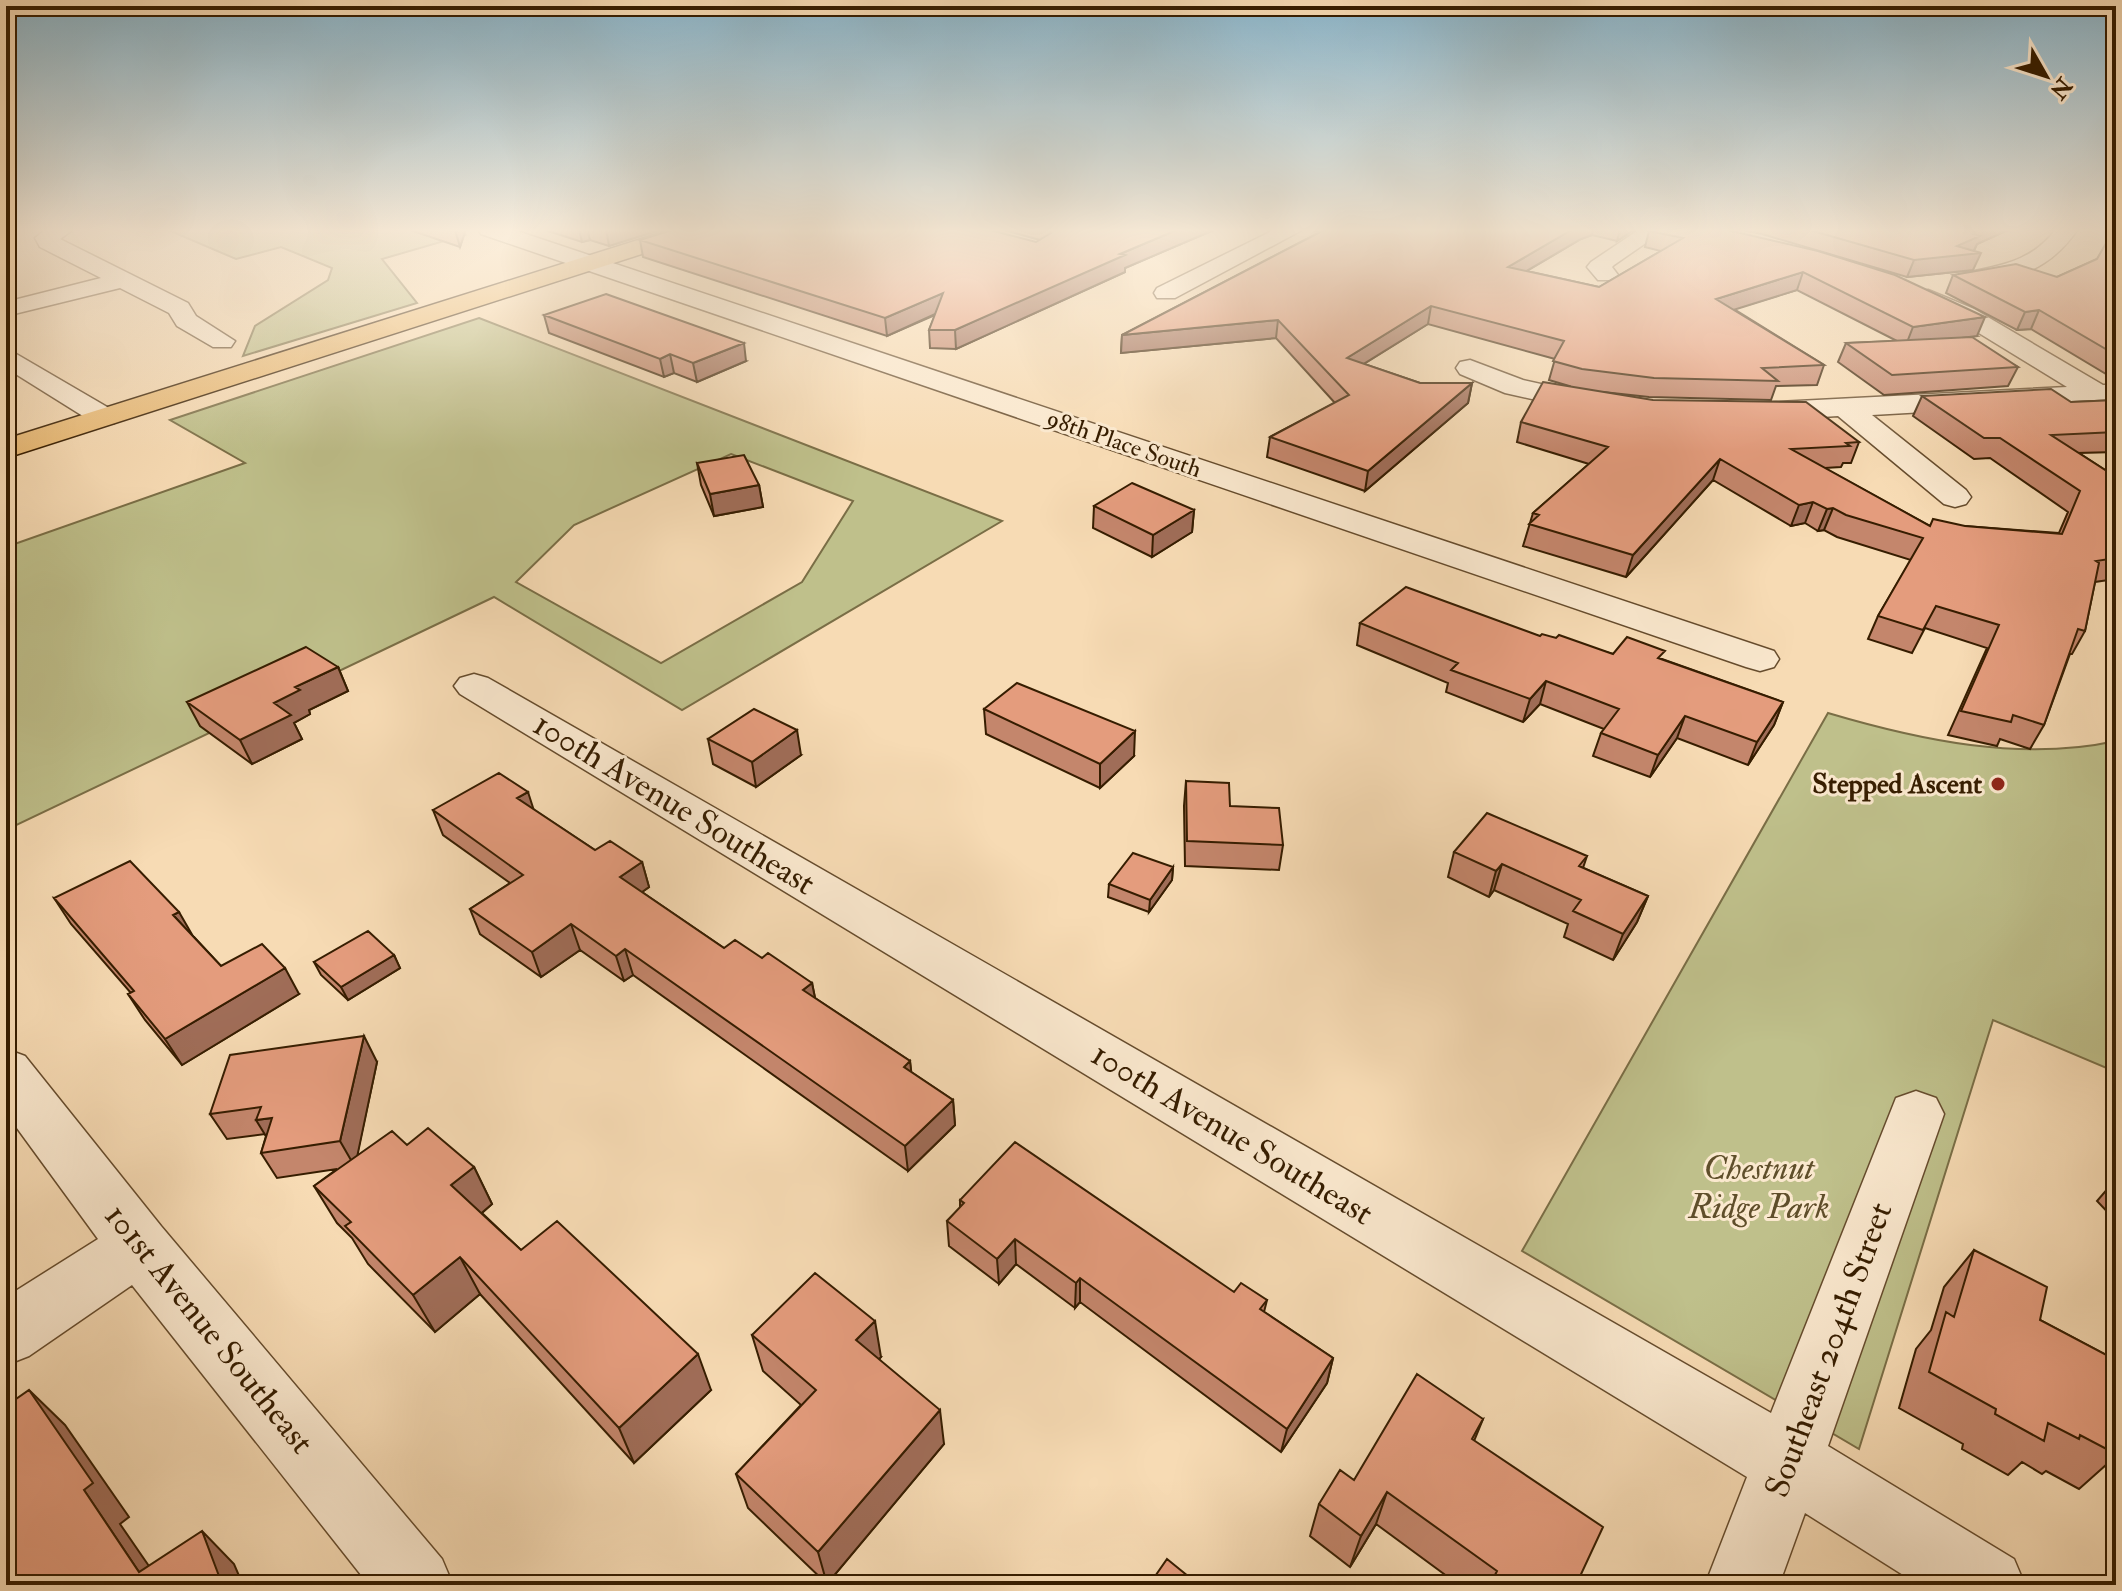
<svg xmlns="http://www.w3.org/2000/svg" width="2122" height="1591" font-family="'IM FELL Double Pica',serif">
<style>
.green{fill:#bfc08b;stroke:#7a6e46;stroke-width:2;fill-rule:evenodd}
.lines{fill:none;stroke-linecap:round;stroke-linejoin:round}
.minor-casing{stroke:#664c2d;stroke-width:3}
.tertiary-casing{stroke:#664c2d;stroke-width:3}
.primary-casing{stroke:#361d00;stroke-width:3}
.minor{fill:#fae8ce;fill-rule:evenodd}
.tertiary{fill:#fae8ce;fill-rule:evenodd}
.primary{fill:#ecbe7a;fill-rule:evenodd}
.wall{fill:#c4866c;stroke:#361d00;stroke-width:2}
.shaded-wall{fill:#a06d58;stroke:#361d00;stroke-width:2}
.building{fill:#e49c7d;stroke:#361d00;stroke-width:2}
.poi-dot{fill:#8f2418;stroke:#fae8ce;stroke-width:3}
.labels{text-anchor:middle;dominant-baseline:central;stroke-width:6;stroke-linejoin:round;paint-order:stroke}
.far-street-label{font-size:24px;fill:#361d00;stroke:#fae8ce}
.poi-label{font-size:28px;font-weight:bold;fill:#361d00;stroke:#fae8ce;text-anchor:end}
.near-street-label{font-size:34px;fill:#361d00;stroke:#fae8ce}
.near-park-label{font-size:34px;font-style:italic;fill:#5f4e2a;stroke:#fae8ce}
</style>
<rect width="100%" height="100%" fill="#f7dbb4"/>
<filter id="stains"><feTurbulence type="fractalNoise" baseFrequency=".0025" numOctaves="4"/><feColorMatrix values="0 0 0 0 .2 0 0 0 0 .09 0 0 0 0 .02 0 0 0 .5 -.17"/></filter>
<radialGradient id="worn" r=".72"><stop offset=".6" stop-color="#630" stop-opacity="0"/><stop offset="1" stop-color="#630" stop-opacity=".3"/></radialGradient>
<path class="green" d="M166,229h282l17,6 -83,24 35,44 -174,53 12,-30 73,-46 4,-12 -51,-21 -45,12z
M479,318l523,203 -320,189 -188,-113 -488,233v-283l239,-84 -75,-43zM731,454l122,47 -51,81 -141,81 -145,-81 58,-57z
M1828,713c91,27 193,49 288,28v331l-123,-52 -134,429 -337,-198z"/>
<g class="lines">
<g class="minor-casing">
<path id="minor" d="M46,229h28l-14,10 128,64 8,13 39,25 -4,6h-18l-36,-21 -8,-13 -49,-25 -114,28v-14l95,-24 -61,-31 -5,-9z
M478,229h33l1263,422 5,8 -5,8 -14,4 -14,-4 -1265,-433z
M1276,229h28l-129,69h-18l-3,-5 3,-5z
M1640,229h26l-52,36 -2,2 6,8 -4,5h-16l-11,-13 4,-5z
M2056,229h22c-27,40 -62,51 -108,57l-12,-7 4,-5c37,-9 69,-11 94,-45z
M1928,290l46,19 129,76h13v16l-244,14 94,75 5,7 -5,7 -11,3 -11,-3 -106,-88 -80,5 -10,-3 -4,-6 4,-6 10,-3 309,-16 -111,-68 -37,-17 -3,-5 3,-5z
M1470,360l53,20 81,18 4,6 -4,6 -10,3 -89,-20 -45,-19 -4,-6 4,-6z
M474,674l14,4 1283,735 125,-315 20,-7 20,7 8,16 -116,332 186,113 11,26h-106l-114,-72 -26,72h-74l42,-108 -1287,-783 -6,-8 6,-8z
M6,1049l19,7 136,170 281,333 11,26h-84l-237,-300 -103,71 -23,9v-68l92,-58 -92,-126z"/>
</g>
<g class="tertiary-casing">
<path id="tertiary" d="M6,348l108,63 5,6 -5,6h-20l-88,-55z"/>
</g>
<g class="primary-casing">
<path id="primary" d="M673,229h34l-3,5 -698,224v-19z"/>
</g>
<use href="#minor" class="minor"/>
<use href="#tertiary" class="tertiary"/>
<use href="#primary" class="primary"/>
</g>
<path class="wall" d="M407,229h59l-6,18z
M542,229h121l-54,17 -19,-6 -8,2z
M1000,229h216l-91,39v4l-169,77 -26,-1 -1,-18 6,-15 -48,21 -244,-79 -3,-17 396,2 4,-2z
M1306,229h329l-18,12 -25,-6 -11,4 -54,32 72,16 62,-36 -16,-4 4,-16 74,-2 254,107 -16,2 57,29 -10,19 -124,9 -46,-33 8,-19 51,-2 -100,-51 -63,19 90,56 -7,20 -41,1 -5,14 -122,-3 -46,-5 256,50 -8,21h-8l-2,4 -17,1 106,58h35l94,7 9,-21 -78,-54 -16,1 -61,-43 9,-20 149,6 45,-2v52l-37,1 37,24v102l-21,3 -10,49 -13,23h-2l-26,71 -14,24 -30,-10 -3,7 -49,-11 39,-87 -62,-20 -13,25 -44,-14 10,-23 33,-56 -74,-23 -13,-7 -6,1 -13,-8 -14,3 -78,-46 -87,97 -103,-31 10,-33 56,-49 -72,-22 4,-20 48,-36 -20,-6 6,-21 -127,-35 -64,40 56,19h52l-4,20 -103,88 -98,-34 3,-20 65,-34 -59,-65 -155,15 1,-18 198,-103z
M1738,229h272l-33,15 -3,7 -1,19 -66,7 -145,-43z
M2116,229v151l-85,-51 -14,1 -71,-37 7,-18 104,2 40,-18z
M544,315l202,46 -49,21 -23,-9 -10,4 -115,-44z
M697,463l62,22 4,22 -49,9 -13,-31z
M1094,506l100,4 -2,22 -40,25 -59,-29z
M1360,623l196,15 57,16 49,5 121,43 -9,23 -26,40 -71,-27 -27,39 -57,-21 8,-23 3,-4 -64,-25 -17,18 -77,-30 2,-9 -91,-38z
M338,667l10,24 -39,19 1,4 -16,9 8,16 -50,25 -52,-38 -13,-24z
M984,709l150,47 -34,32 -114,-54z
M708,739l93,16 -45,32 -43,-23z
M1186,781l44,25 53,39 -4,25 -94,-4 -1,-60z
M433,810h101l61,40 47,12 7,25 -7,5 82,56 38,10 50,25 3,15 95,63 1,11 42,28 2,25 -47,46 -275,-196 -9,6 -44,-31 -39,27 -61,-43 -10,-25 40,-26 -67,-48z
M1454,852l133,4 -4,12 65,28 -11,26 -24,38 -49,-23 4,-13 -74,-34 -5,7 -41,-20z
M1173,867l-1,13 -23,32 -41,-15 1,-13z
M54,898l140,39 27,29 78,28 -117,71 -37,-45 -17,-26 3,-1 -60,-69z
M394,955l6,13 -52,32 -27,-25 -7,-13z
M377,1062l-20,93 50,-10 67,22 18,37 -10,9 39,37 190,140 -77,73 -154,-169 -45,38 -67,-68 -16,-26 -15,-15 -23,-37 23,-17 -60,9 -16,-25 5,-17 -1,-2 -38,5 -17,-25z
M2116,1172v49l-19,-20 13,-15 -3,-3z
M960,1200l274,92 33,8 -3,12 69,46 -6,25 -46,69 -201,-150 -5,6 -59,-44 -17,20 -50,-38 -2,-25 13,-13z
M1974,1250l66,70 76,40v96l-37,33 -33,-18 -4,3 -20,-12 -14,13 -46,-26 1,-5 -64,-36 17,-59 15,-19 13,-43z
M752,1335l129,22 -2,2 65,85 -117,140 -79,-76 -12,-34 65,-69 -38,-34z
M1483,1419l-9,22 102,144h-117l-83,-61 -26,43 -40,-31 9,-32 35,-24z"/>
<path class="shaded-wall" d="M456,229h10l-6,18 -5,-17z
M579,229h8l3,11 -8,2z
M606,229h57l-54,17z
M1179,229h37l-91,39v4l-169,77 -1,-19 165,-76z
M1573,229h20l-1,6 -11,4 -77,45 4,-17z
M1620,229h15l-18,12z
M1980,229h30l-33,15 -4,8 8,1 -8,17 -66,7 7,-17 43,-14 18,-14z
M1803,272l-6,18 -86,27 5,-18z
M943,293l1,17 -57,26 -2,-18z
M1431,306l-3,18 -84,52 3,-18z
M2039,310l-8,19 -14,1 8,-18z
M1985,317l-8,19 -71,9 7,-18z
M1278,320l-2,18 -155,15 1,-18z
M744,343l2,18 -49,21 -4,-19z
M670,354l4,19 -10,4 -4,-18z
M1472,383l-4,20 -103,88 3,-20z
M1720,459l-7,21 -87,97 7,-22z
M759,485l4,22 -49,9 -4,-22z
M1813,502l-8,21 -14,3 8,-21z
M1833,508l-9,22 -6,1 9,-22z
M1194,510l-2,22 -40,25 1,-22z
M338,667l10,24 -39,19 1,4 -16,9 8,16 -50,25 -12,-24 34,-37 21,-16z
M1546,681l-6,23 -17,18 7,-23z
M1783,702l-9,23 -26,40 9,-23z
M1685,716l-8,22 -27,39 8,-22z
M797,730l4,25 -45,32 -4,-25z
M1135,731l-1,25 -34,32v-24z
M528,792l8,25 -19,-19z
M6,819l7,10 -7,7z
M642,862l7,25 -21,15 -8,-25z
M1502,864l-8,26 -5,7 7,-26z
M1173,867l-1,13 -23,32 1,-12z
M1648,896l-11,26 -24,38 10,-26z
M179,912l15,26 -21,-23z
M571,924l9,26 -39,27 -9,-25z
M625,949l8,26 -9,6 -8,-25z
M394,955l6,13 -52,32 -7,-13z
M285,968l14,26 -117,71 -17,-26z
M812,983l5,25 -14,-18z
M364,1036l13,26 -22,105 -15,-26z
M910,1061l3,25 -9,-19z
M953,1100l2,25 -47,46 -3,-25z
M272,1118v28l-16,-26z
M474,1167l18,37 -22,19 -19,-38z
M1015,1239l1,25 -17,20 -2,-25z
M460,1257l20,37 -45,38 -22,-37z
M1080,1278v24l-5,6 1,-25z
M875,1321l6,36 -18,19 -7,-36z
M698,1354l13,36 -77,73 -15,-35z
M1333,1358l-6,25 -46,69 6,-23z
M29,1390l36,35 64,92 -9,7 42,61 -23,-13 -55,-82z
M940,1410l4,34 -117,140 -9,-32z
M1387,1492l-11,32 -26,43 11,-31z
M202,1531l32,33 9,21h-22z"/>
<path class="building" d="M675,229h311l50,13 15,-9 -3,-4h131l-59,25 5,1 -170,75h-26l14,-37 -58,25 -245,-78z
M1326,229h247l-65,38 91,20 84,-49 -34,-7 3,-2h71l95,22 77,24 90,42 -72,10 -110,-55 -87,27 108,66 -62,3 16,13 -124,-3 -72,-9 -29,-8 11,-20 -133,-35 -84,52 73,25h52l-104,88 -98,-34 79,-42 -71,-75 -156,15z
M1806,229h174l-5,3 -2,2 7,2 -23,10 24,7 -67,7z
M2114,229h2v126l-77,-45 -14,2 -72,-37 63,-11 41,13 40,-18z
M606,294l138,49 -51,20 -23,-9 -10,5 -116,-44z
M1972,337l46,30 -126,8 -46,-32z
M1543,382l110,18 153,2 53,40 -13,1 4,3 -59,3 139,77 3,-7 32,7 97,8 18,-43 -80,-53h-16l-62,-42 129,-7 20,13 45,-2v32l-65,3 65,42v81l-20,3 3,2 -14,68 -7,-2 -34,96 -31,-10 -2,7 -50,-11 38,-86 -63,-19 -13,24 -45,-14 45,-78 -77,-23 -13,-7 -6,1 -14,-7 -14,3 -79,-46 -87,96 -104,-31 10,-9 -6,-2 75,-66 -87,-25z
M744,455l15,30 -49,9 -13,-31z
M1132,483l62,27 -41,25 -59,-29z
M1406,587l134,49 2,-2 14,4 3,-3 54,19 14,-17 38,14 -7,7 125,44 -26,40 -72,-26 -27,39 -57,-22 18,-24 -73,-28 -16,18 -79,-29 7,-7 -98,-40z
M306,647l32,20 -43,20 5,3 -26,13 17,12 -51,25 -53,-38z
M1017,683l118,48 -35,33 -116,-55z
M754,709l43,21 -45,32 -44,-23z
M499,773l29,19 -11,6 78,52 15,-9 32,21 -22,15 104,71 11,-8 27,18 6,-5 44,30 -9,7 107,71 -6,6 49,33 -48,46 -280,-197 -9,7 -45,-32 -39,28 -62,-43 53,-34 -90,-65z
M1186,781l43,2 1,23 49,2 4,37 -96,-4z
M1487,813l100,43 -8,10 69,30 -25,38 -50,-23 8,-11 -79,-36 -6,7 -42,-19z
M1133,853l40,14 -23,33 -41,-16z
M130,861l49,51 -6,3 48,51 41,-22 23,24 -120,71 -37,-45 6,-3 -80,-93z
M368,931l26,24 -53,32 -27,-25z
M364,1036l-24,105 -79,12 11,-35 -16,2 5,-13 -51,7 20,-59z
M428,1128l46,39 -23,18 70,65 36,-29 141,133 -79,74 -159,-171 -47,38 -68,-69 6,-4 -37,-36 78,-55 15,14z
M1015,1142l219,150 7,-9 26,17 -7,9 73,49 -46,71 -207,-151 -4,5 -61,-44 -18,20 -50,-38 17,-18 -4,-3z
M1974,1250l73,37 -7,33 76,40v94l-36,-19 -1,4 -31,-16 -4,18 -49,-27 1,-5 -67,-37 17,-60 8,5z
M815,1273l60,48 -19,19 84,70 -122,142 -82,-78 80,-84 -64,-55z
M1417,1374l66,45 -11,20 131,88 -27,58h-86l7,-14 -110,-79 -26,44 -42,-32 21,-34 14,10z
M29,1390l64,93 -9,7 55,82 63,-41 20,53 -216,1v-179z
M1167,1559l32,26h-50z"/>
<linearGradient id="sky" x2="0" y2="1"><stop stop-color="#8ab7ce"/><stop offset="0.51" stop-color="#fbefdd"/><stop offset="1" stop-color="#fbefdd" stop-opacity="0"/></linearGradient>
<rect width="2122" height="452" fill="url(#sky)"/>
<circle class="poi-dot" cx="1998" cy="784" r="8"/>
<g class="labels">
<g class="far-street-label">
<text transform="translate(1124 444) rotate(19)">98th Place South</text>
</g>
<g class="poi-label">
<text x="1982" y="784">Stepped Ascent</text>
</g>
<g class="near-street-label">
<text transform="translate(674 804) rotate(31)">100th Avenue Southeast</text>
<text transform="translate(1232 1134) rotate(31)">100th Avenue Southeast</text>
<text transform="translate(209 1329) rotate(51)">101st Avenue Southeast</text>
<text transform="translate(1829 1350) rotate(-70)">Southeast 204th Street</text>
</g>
<g class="near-park-label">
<text x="1759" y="1168">Chestnut<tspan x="1759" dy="39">Ridge Park</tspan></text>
</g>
</g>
<rect width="2122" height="1591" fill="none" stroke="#f7dbb4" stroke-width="32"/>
<rect x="8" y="8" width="2106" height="1575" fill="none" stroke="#361d00" stroke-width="4"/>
<rect x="16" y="16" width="2090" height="1559" fill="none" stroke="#361d00" stroke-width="2"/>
<g transform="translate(2046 76) rotate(129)" stroke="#fae8ce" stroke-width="6" paint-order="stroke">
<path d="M0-6L14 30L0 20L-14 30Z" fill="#361d00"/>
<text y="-12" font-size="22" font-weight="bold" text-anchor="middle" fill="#361d00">N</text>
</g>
<rect width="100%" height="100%" filter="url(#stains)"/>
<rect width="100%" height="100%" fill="url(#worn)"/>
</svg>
